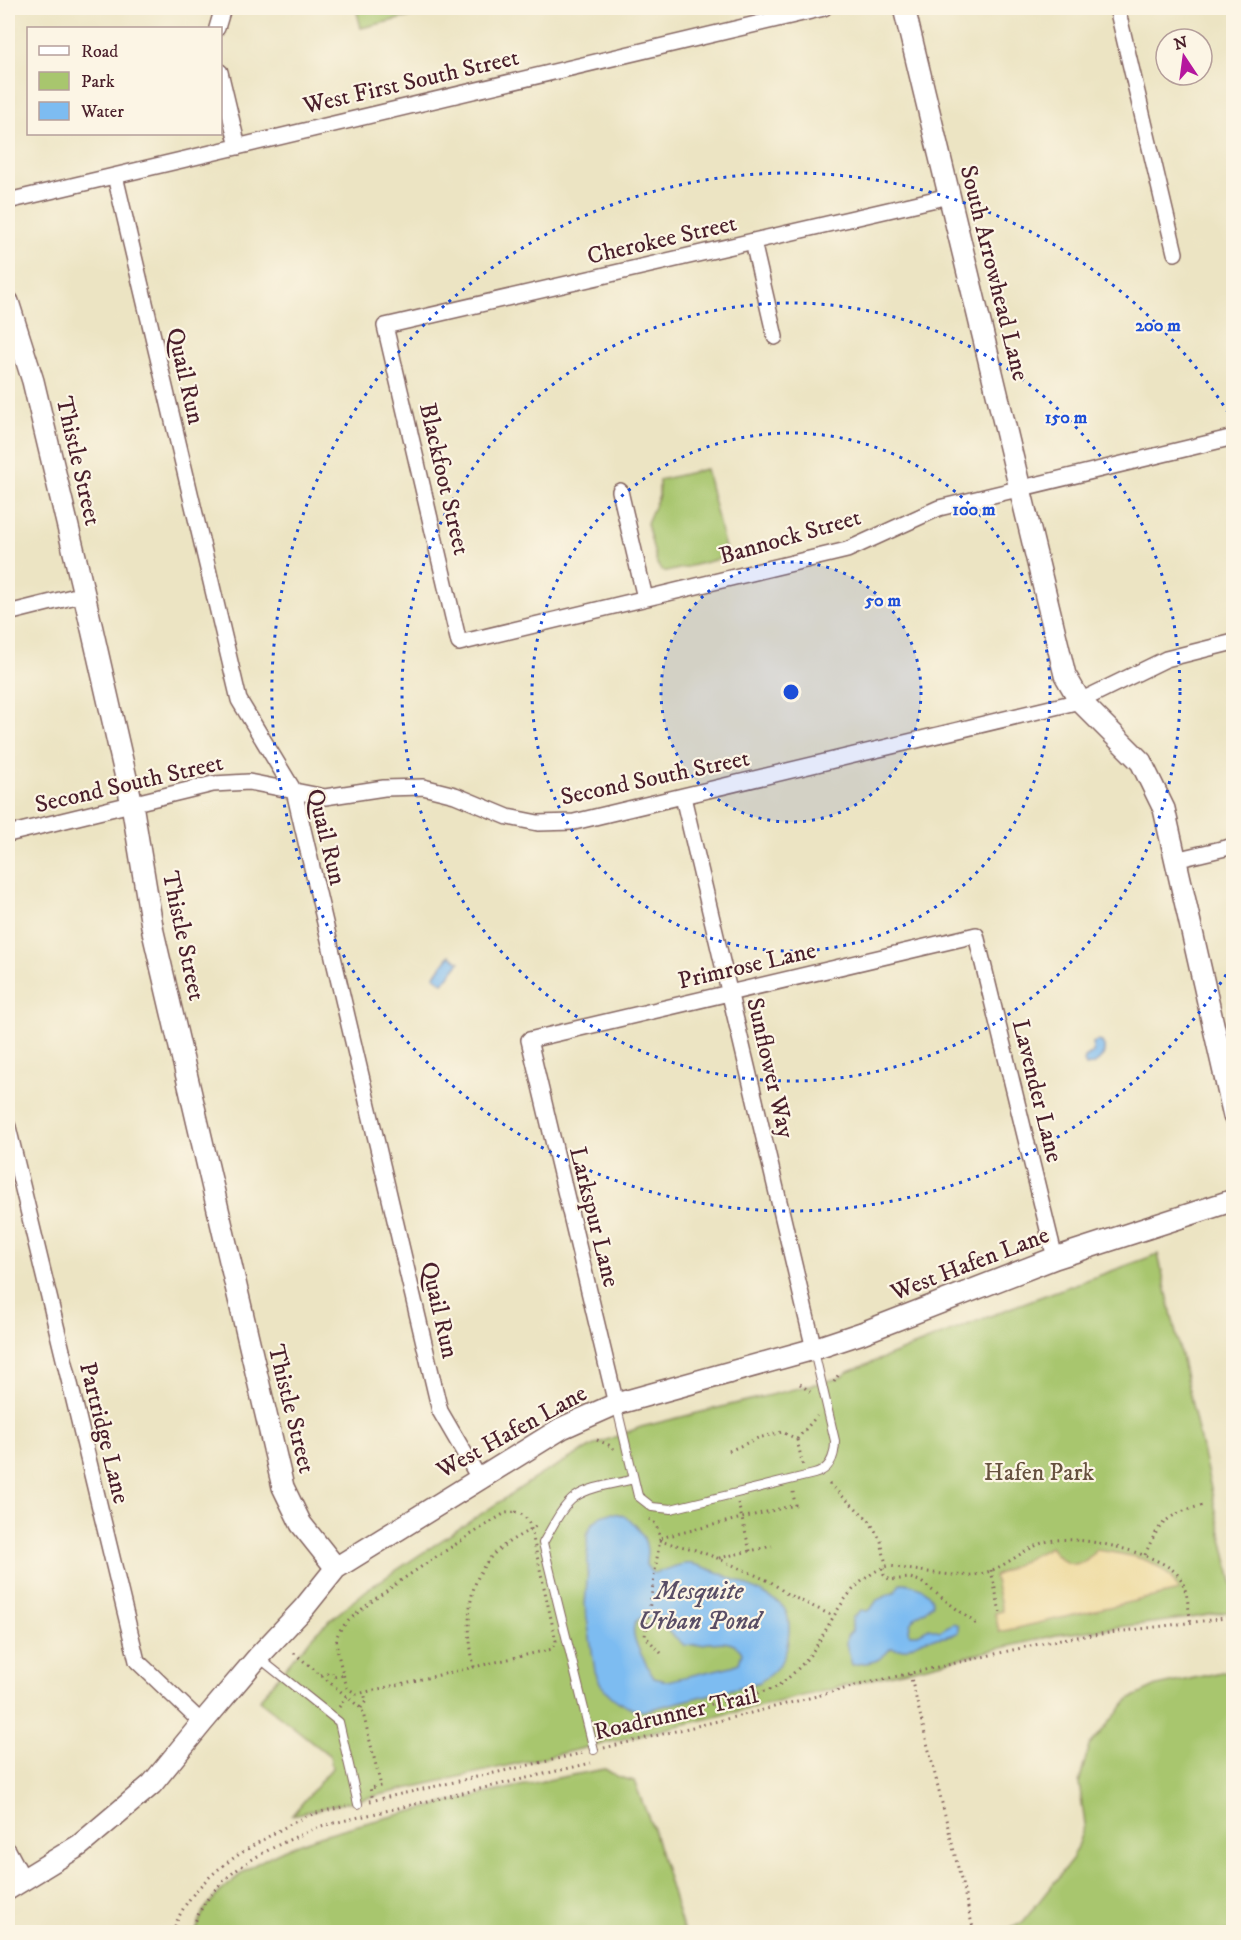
<svg xmlns="http://www.w3.org/2000/svg" width="1241" height="1940" font-family="'IM FELL DW Pica',serif">
<style>
.green{fill:#a8c66e;stroke:#79724c;stroke-width:1.5}
.sand{fill:#eeda9e;stroke:#9c7c64;stroke-width:1.5}
.water{fill:#7dbcf1;stroke:#646e8e;stroke-width:1.5;fill-rule:evenodd}
.lines{fill:none;stroke-linecap:round;stroke-linejoin:round}
.lane-casing{stroke:#836460;stroke-width:10}
.street-casing{stroke:#836460;stroke-width:18}
.secondary-casing{stroke:#836460;stroke-width:24}
.path{stroke:#836460;stroke-width:3;stroke-dasharray:1.5 4.5;stroke-linecap:butt}
.lane{stroke:#fff;stroke-width:8}
.street{stroke:#fff;stroke-width:15}
.secondary{stroke:#fff;stroke-width:21}
.ring{fill:none;stroke:#1d4ed8;stroke-width:3;stroke-dasharray:3 6}
.labels{text-anchor:middle;dominant-baseline:central;stroke-width:4.5;stroke-linejoin:round;paint-order:stroke}
.street-label{font-size:24px;fill:#4a1f2b;stroke:#fcf5e5}
.park-label{font-size:24px;fill:#66513f;stroke:#fcf5e5}
.water-label{font-size:26px;font-style:italic;fill:#594e66;stroke:#fcf5e5}
.centre{fill:#1d4ed8;stroke:#fcf5e5;stroke-width:3}
.ring-label{font-size:18px;text-anchor:middle;font-weight:bold;fill:#1d4ed8;stroke:#fcf5e5;stroke-width:4.5;stroke-linejoin:round;paint-order:stroke}
</style>
<rect width="100%" height="100%" fill="#fcf5e5"/>
<filter id="ink" filterUnits="userSpaceOnUse"><feTurbulence type="fractalNoise" baseFrequency=".0167" numOctaves="2"/><feDisplacementMap in="SourceGraphic" scale="12" xChannelSelector="R" yChannelSelector="G"/><feConvolveMatrix kernelMatrix="1 2 1 2 8 2 1 2 1" color-interpolation-filters="sRGB"/></filter>
<filter id="wash" filterUnits="userSpaceOnUse"><feTurbulence type="fractalNoise" baseFrequency=".008" numOctaves="4" result="noise"/><feDisplacementMap in="SourceGraphic" scale="24" xChannelSelector="R" yChannelSelector="G"/><feGaussianBlur stdDeviation="1.35" result="paint"/><feColorMatrix in="noise" values="0 0 0 0 0 0 0 0 0 0 0 0 0 0 0 0 0 1.4 0 .05"/><feComposite in="paint" operator="in"/></filter>
<g filter="url(#wash)">
<rect width="100%" height="100%" fill="#ece4c3"/>
<path class="green" d="M356,8h90l-85,20z
M706,469l21,88 -60,15 -6,-2 -4,-6 -10,-41 12,-28v-15z
M1158,1254l75,332v25l-43,7 -134,17 -454,109 -310,71 40,-47 -2,-12 -71,-56 35,-43 28,-30 46,-38 172,-114 56,-31 45,-17 198,-49 9,-6 170,-67z
M1227,1671l7,25 -1,236h-231l20,-9 50,-63 13,-36 -6,-41 10,-37 40,-47 28,-13z
M605,1769l13,8 16,4 19,48 31,103h-488c2,-6 4,-15 8,-21 7,-13 37,-38 50,-46 45,-27 100,-39 151,-52 66,-16 132,-32 200,-44z"/>
<path class="sand" d="M1050,1547c14,20 30,24 46,3 32,5 68,7 83,41l-180,41 -4,-19 7,-2 -8,-35z"/>
<path class="water" d="M450,955l10,7 -17,21 -9,-7z
M1097,1041l5,1c7,12 -4,23 -16,24l-2,-4 1,-4 8,-5v-10z
M611,1513c19,0 34,20 36,37 0,5 -1,10 -1,15l6,8c14,-1 26,-11 40,-9 15,2 82,32 91,43 10,11 6,40 -1,53 -5,9 -13,16 -22,22l-117,29c-22,-3 -42,-19 -48,-40l-10,-66 3,-36 -1,-35 5,-10 9,-8zM642,1617l13,2 29,26c18,2 48,-12 58,8l-3,10 -7,3 -65,15 -13,-3c-7,-14 -34,-52 -12,-61z
M901,1583c13,0 29,7 32,20 -8,10 -28,15 -23,31h8l11,-6 11,3 13,-8 5,2v7c-13,8 -22,4 -34,8 -15,5 -14,12 -33,8 -15,17 -18,13 -39,17l-6,-21 1,-8 5,-5v-13l9,-8 6,1 4,-2 6,-9 18,-8z"/>
</g>
<g filter="url(#ink)">
<g class="lines">
<g class="lane-casing">
<path id="lane" d="M616,1404l22,92 14,11 19,2 143,-35c16,-4 21,-18 21,-33l-21,-90
M259,1658l80,64 19,82
M594,1750l-51,-207c9,-15 18,-36 32,-46 16,-11 41,-13 59,-18"/>
</g>
<g class="street-casing">
<path id="street" d="M1117,8l58,245
M217,28l6,-20
M220,72l18,75
M115,176l124,524 55,91 146,620 39,67
M949,196l-564,130 74,317 388,-93 92,-42 295,-71
M8,201l816,-193
M753,242l22,95
M620,491l25,107
M8,613l76,-19
M683,797l131,552
M8,834l205,-50 36,-2 76,15 59,-9 39,-1 32,8 53,22 30,6 36,-1 506,-121 86,-42 68,-17
M1175,860l59,-14
M8,1127l129,534 65,62
M616,1404l-87,-364 447,-105 79,323
M8,1850l16,30"/>
</g>
<g class="secondary-casing">
<path id="secondary" d="M904,8l161,667 15,26 61,61 23,47 70,307
M8,302l25,79 51,213 48,210 21,128 130,555 18,37 35,44
M8,1889l72,-44 72,-61 50,-61 56,-66 46,-49 32,-40 226,-140 54,-24 198,-55 48,-16 193,-75 179,-58"/>
</g>
<path class="path" d="M834,1382l5,-8
M800,1384l10,8
M797,1439l20,-23
M597,1440l14,6 3,3
M797,1440l6,26
M729,1451l29,-13 24,-6 15,7
M829,1484l40,36 12,21 5,24
M738,1503l12,48
M515,1512c10,3 13,7 16,17l25,112 -4,8 -195,45 -10,-6c-3,-13 -14,-43 -9,-54 8,-23 139,-103 167,-121z
M649,1519l7,5 4,14 135,-33 -2,-13
M660,1539l-15,97 16,17
M659,1541l34,8 24,9 54,24 16,12 46,22
M1145,1555c14,-34 23,-41 59,-50
M719,1558l53,-12
M883,1568l1,7 6,5 20,-2 10,3 55,42 5,-1
M991,1570l9,42
M294,1653l68,56 19,77 -11,2 3,12
M474,1667c-8,-40 -10,-87 24,-117 12,-10 27,-17 40,-25
M910,1674l64,258
M321,1675l11,-3 1,5 11,-2
M339,1707l8,-11
M361,1708l5,-7 -2,-9
M600,1732l173,-43c16,-10 31,-25 42,-41 16,-25 28,-55 54,-72 4,-4 11,-7 16,-9 6,-2 15,1 22,2 23,3 50,9 73,5 25,-5 44,-27 69,-33 28,-7 111,12 129,34 10,12 10,34 13,48
M604,1748l139,-33 120,-31 198,-45 173,-22
M370,1801l213,-48
M173,1932c14,-47 59,-75 100,-98 12,-7 24,-14 37,-19 12,-4 24,-6 36,-9
M192,1932c15,-58 79,-85 129,-106l270,-63"/>
<use href="#lane" class="lane"/>
<use href="#street" class="street"/>
<use href="#secondary" class="secondary"/>
</g>
</g>
<circle cx="791" cy="692" r="130" fill="#1d4ed8" fill-opacity=".12"/>
<g class="ring">
<circle cx="791" cy="692" r="130"/>
<circle cx="791" cy="692" r="259"/>
<circle cx="791" cy="692" r="389"/>
<path d="M1231 967A519 519 0 1 1 1231 417"/>
</g>
<g class="labels">
<g class="street-label">
<text transform="translate(411 82) rotate(-13)">West First South Street</text>
<text transform="translate(662 240) rotate(-13)">Cherokee Street</text>
<text transform="translate(994 273) rotate(76)">South Arrowhead Lane</text>
<text transform="translate(185 376) rotate(77)">Quail Run</text>
<text transform="translate(78 461) rotate(77)">Thistle Street</text>
<text transform="translate(444 479) rotate(77)">Blackfoot Street</text>
<text transform="translate(790 537) rotate(-16)">Bannock Street</text>
<text transform="translate(655 778) rotate(-12)">Second South Street</text>
<text transform="translate(129 784) rotate(-13)">Second South Street</text>
<text transform="translate(326 837) rotate(76)">Quail Run</text>
<text transform="translate(183 936) rotate(78)">Thistle Street</text>
<text transform="translate(747 966) rotate(-13)">Primrose Lane</text>
<text transform="translate(770 1068) rotate(77)">Sunflower Way</text>
<text transform="translate(1037 1091) rotate(76)">Lavender Lane</text>
<text transform="translate(594 1217) rotate(76)">Larkspur Lane</text>
<text transform="translate(970 1264) rotate(-21)">West Hafen Lane</text>
<text transform="translate(439 1310) rotate(77)">Quail Run</text>
<text transform="translate(291 1409) rotate(76)">Thistle Street</text>
<text transform="translate(512 1432) rotate(-29)">West Hafen Lane</text>
<text transform="translate(104 1433) rotate(76)">Partridge Lane</text>
<text transform="translate(676 1714) rotate(-13)">Roadrunner Trail</text>
</g>
<g class="park-label">
<text x="1039" y="1473">Hafen Park</text>
</g>
<g class="water-label">
<text x="699" y="1591">Mesquite<tspan x="699" dy="30">Urban Pond</tspan></text>
</g>
</g>
<circle cx="791" cy="692" r="9" class="centre"/>
<g class="ring-label">
<text x="1158" y="331">200 m</text>
<text x="1066" y="423">150 m</text>
<text x="974" y="515">100 m</text>
<text x="883" y="606">50 m</text>
</g>
<rect width="1241" height="1940" fill="none" stroke="#fcf5e5" stroke-width="30"/>
<rect x="27" y="27" width="195" height="108" fill="#fcf5e5" stroke="#b59f9b" stroke-width="1.5"/>
<rect x="39" y="46" width="30" height="9" fill="#ffffff" stroke="#b59f9b" stroke-width="1.5"/>
<text x="81" y="57" font-size="18" fill="#4a1f2b">Road</text>
<rect x="39" y="72" width="30" height="18" fill="#a8c66e" stroke="#b59f9b" stroke-width="1.5"/>
<text x="81" y="87" font-size="18" fill="#4a1f2b">Park</text>
<rect x="39" y="102" width="30" height="18" fill="#7dbcf1" stroke="#b59f9b" stroke-width="1.5"/>
<text x="81" y="117" font-size="18" fill="#4a1f2b">Water</text>
<g transform="translate(1184 57) rotate(347)"><circle r="28" fill="#fcf5e5" stroke="#b59f9b" stroke-width="1.5"/>
<path d="M0-4.5L10 22L0 15L-10 22Z" fill="#b5179e"/>
<text y="-9" font-size="16" font-weight="bold" text-anchor="middle" fill="#4a1f2b">N</text>
</g>
</svg>
